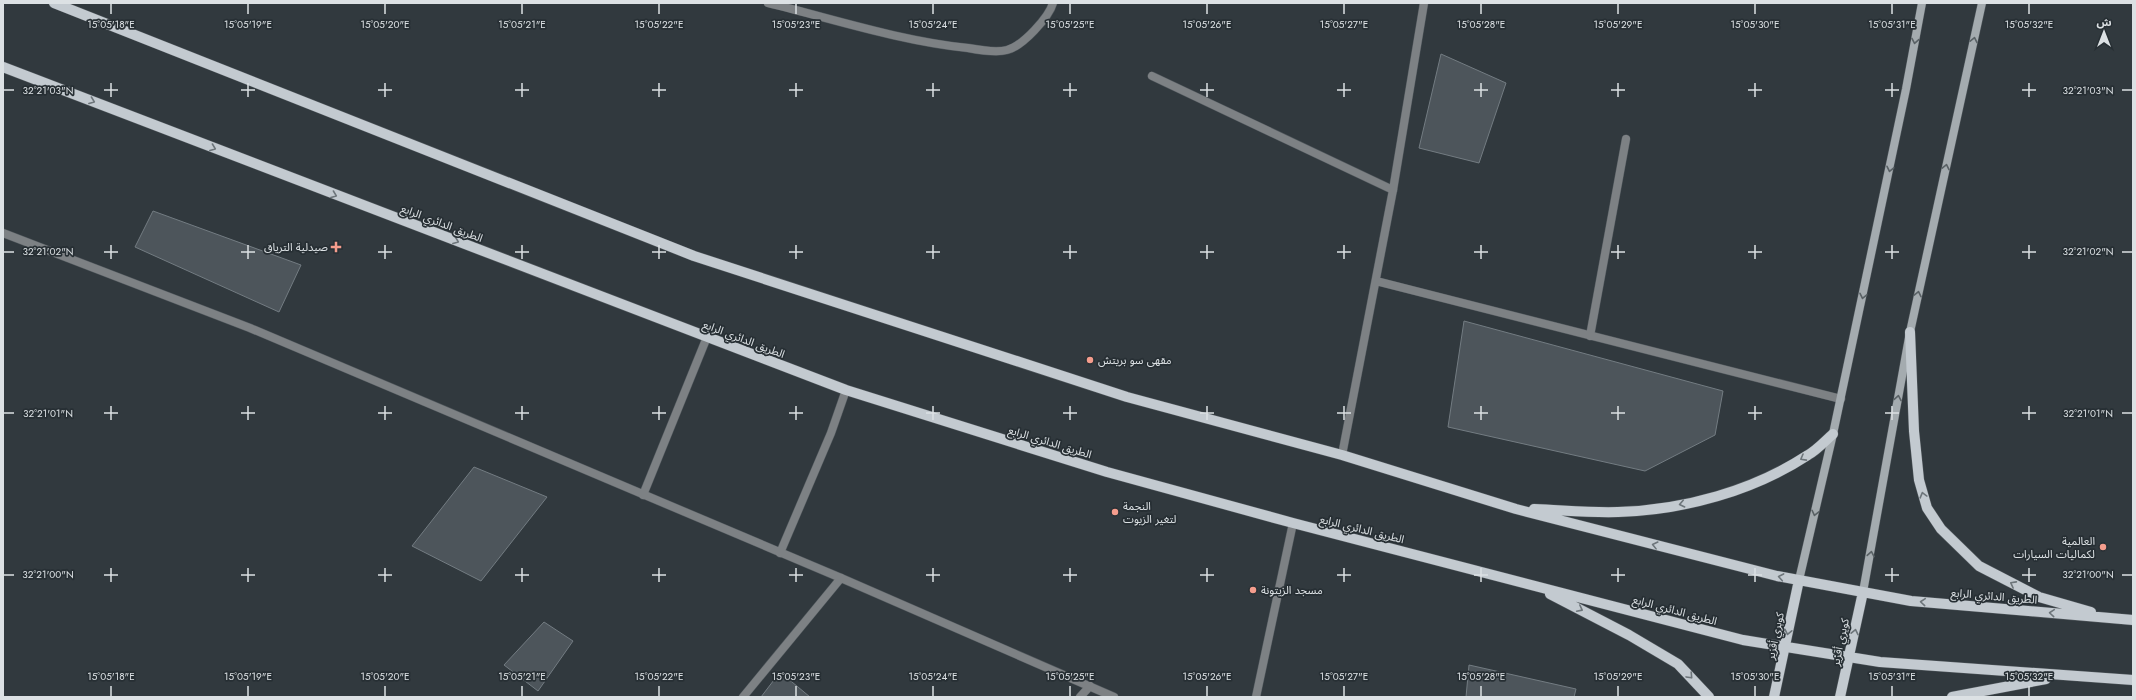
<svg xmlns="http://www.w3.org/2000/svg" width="2136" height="700" font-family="Jost,'Noto Sans Arabic',sans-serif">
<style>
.building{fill:#4d555b;stroke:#737c82}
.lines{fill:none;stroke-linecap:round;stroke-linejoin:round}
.service-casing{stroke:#50575c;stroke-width:9}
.minor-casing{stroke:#50575c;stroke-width:9}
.secondary-casing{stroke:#50575c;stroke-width:9}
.primary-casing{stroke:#50575c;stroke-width:11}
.service{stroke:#7d8184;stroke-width:8}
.minor{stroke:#7d8184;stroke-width:8}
.secondary{stroke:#a4abaf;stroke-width:8}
.primary{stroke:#c3cad0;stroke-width:10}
.oneway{stroke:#596165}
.oneway2{stroke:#6d757a}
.ticks{fill:none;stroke:#dce1e4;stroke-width:1.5}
.poi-dot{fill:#f59d8d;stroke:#272f34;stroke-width:1.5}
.labels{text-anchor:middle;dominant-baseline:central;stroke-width:3.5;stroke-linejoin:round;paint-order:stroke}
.street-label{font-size:11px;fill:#dce1e4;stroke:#272f34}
.poi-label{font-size:11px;fill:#dce1e4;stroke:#272f34;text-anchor:start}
.ticks-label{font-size:10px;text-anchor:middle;fill:#dce1e4;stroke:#272f34;stroke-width:3.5;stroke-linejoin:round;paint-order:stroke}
</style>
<rect width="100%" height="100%" fill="#31393e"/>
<path class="building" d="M1441,54l65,29 -27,80 -60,-15z
M153,211l148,54 -22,47 -144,-65z
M1464,321l259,70 -8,44 -70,36 -197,-44z
M474,467l73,30 -66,84 -69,-35z
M544,622l29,19 -35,50 -34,-26z
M1469,665l107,24 -2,8h-108z
M780,672l30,25h-49z"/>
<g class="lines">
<g class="service-casing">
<path id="service" d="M1152,76l241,114
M743,697l98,-119
M1080,697l10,-11"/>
</g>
<g class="minor-casing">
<path id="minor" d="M768,3c66,16 132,38 200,45 11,2 28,5 39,2 16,-4 42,-33 46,-47
M3,233l247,95 591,250 273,119
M1376,281l465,118
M1590,336l36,-197
M1342,455l51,-265 31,-187
M643,495l64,-158
M780,553l51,-120 15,-43
M1256,697l37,-174"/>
</g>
<g class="secondary-casing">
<path id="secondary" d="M1799,580l34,-146 73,-345 16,-86
M1863,592l47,-260 72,-329"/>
</g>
<g class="primary-casing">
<path id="primary" d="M54,3l640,253 433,141 215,58 174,54 261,67 134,25 222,19
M3,67l843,323 261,82 186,51 450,117 137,22 253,18
M1910,332l4,99 5,49 8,28 14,21 38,37 60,31 52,15
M1534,509c28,1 56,4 84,3 66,-2 135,-21 190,-57 9,-5 17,-14 25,-21
M1550,594l79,41 49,29 31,33
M1774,697l25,-117
M1840,697l23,-105
M1952,697l94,-18"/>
</g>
<use href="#service" class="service"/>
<use href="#minor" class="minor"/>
<use href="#secondary" class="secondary"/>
<use href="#primary" class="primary"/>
</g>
<defs><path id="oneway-chevron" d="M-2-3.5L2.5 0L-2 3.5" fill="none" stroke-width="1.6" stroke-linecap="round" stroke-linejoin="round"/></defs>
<g class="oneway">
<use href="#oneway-chevron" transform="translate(1974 40) rotate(-78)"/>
<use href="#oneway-chevron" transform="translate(1915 41) rotate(100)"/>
<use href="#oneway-chevron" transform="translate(1946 167) rotate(-78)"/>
<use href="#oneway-chevron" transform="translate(1890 169) rotate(102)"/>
<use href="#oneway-chevron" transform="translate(1918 294) rotate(-78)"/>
<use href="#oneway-chevron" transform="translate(1863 296) rotate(102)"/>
<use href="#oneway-chevron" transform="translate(1898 398) rotate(-80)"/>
<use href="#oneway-chevron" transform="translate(1815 513) rotate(103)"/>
<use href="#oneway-chevron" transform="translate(1871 554) rotate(-80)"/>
</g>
<g class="oneway2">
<use href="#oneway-chevron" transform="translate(92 101) rotate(21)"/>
<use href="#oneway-chevron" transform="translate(213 148) rotate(21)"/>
<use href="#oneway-chevron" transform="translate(334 195) rotate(21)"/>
<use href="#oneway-chevron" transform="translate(456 241) rotate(21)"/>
<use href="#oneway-chevron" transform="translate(1803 458) rotate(151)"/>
<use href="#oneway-chevron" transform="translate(1923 495) rotate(-105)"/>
<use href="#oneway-chevron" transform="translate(1682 504) rotate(168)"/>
<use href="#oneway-chevron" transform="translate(1655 545) rotate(-166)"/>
<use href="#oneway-chevron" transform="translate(1781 577) rotate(-169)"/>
<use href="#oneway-chevron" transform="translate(2013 584) rotate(-152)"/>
<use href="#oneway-chevron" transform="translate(1923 602) rotate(-175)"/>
<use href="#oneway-chevron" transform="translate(1580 609) rotate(27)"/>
<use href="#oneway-chevron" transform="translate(2052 613) rotate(-175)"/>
<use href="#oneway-chevron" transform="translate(1788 632) rotate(102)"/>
<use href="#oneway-chevron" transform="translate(1855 632) rotate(-78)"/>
<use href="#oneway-chevron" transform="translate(1690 676) rotate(47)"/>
</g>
<path class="ticks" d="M111,4v10M248,4v10M385,4v10M522,4v10M659,4v10M796,4v10M933,4v10M1070,4v10M1207,4v10M1344,4v10M1481,4v10M1618,4v10M1755,4v10M1892,4v10M2029,4v10M111,83v14M248,83v14M385,83v14M522,83v14M659,83v14M796,83v14M933,83v14M1070,83v14M1207,83v14M1344,83v14M1481,83v14M1618,83v14M1755,83v14M1892,83v14M2029,83v14M4,90h10M104,90h14M241,90h14M378,90h14M515,90h14M652,90h14M789,90h14M926,90h14M1063,90h14M1200,90h14M1337,90h14M1474,90h14M1611,90h14M1748,90h14M1885,90h14M2022,90h14M2122,90h10M111,245v14M248,245v14M385,245v14M522,245v14M659,245v14M796,245v14M933,245v14M1070,245v14M1207,245v14M1344,245v14M1481,245v14M1618,245v14M1755,245v14M1892,245v14M2029,245v14M4,252h10M104,252h14M241,252h14M378,252h14M515,252h14M652,252h14M789,252h14M926,252h14M1063,252h14M1200,252h14M1337,252h14M1474,252h14M1611,252h14M1748,252h14M1885,252h14M2022,252h14M2122,252h10M111,406v14M248,406v14M385,406v14M522,406v14M659,406v14M796,406v14M933,406v14M1070,406v14M1207,406v14M1344,406v14M1481,406v14M1618,406v14M1755,406v14M1892,406v14M2029,406v14M4,413h10M104,413h14M241,413h14M378,413h14M515,413h14M652,413h14M789,413h14M926,413h14M1063,413h14M1200,413h14M1337,413h14M1474,413h14M1611,413h14M1748,413h14M1885,413h14M2022,413h14M2122,413h10M111,568v14M248,568v14M385,568v14M522,568v14M659,568v14M796,568v14M933,568v14M1070,568v14M1207,568v14M1344,568v14M1481,568v14M1618,568v14M1755,568v14M1892,568v14M2029,568v14M4,575h10M104,575h14M241,575h14M378,575h14M515,575h14M652,575h14M789,575h14M926,575h14M1063,575h14M1200,575h14M1337,575h14M1474,575h14M1611,575h14M1748,575h14M1885,575h14M2022,575h14M2122,575h10M111,686v10M248,686v10M385,686v10M522,686v10M659,686v10M796,686v10M933,686v10M1070,686v10M1207,686v10M1344,686v10M1481,686v10M1618,686v10M1755,686v10M1892,686v10M2029,686v10"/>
<g class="poi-dot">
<path d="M334 241h4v4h4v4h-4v4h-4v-4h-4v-4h4z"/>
<circle cx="1090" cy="360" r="4"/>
<circle cx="1115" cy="512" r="4"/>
<circle cx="2103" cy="547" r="4"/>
<circle cx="1253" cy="590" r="4"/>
</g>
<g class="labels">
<g class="street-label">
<text transform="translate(442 223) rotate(21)">الطريق الدائري الرابع</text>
<text transform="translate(744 339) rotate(21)">الطريق الدائري الرابع</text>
<text transform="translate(1050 442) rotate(17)">الطريق الدائري الرابع</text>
<text transform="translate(1362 529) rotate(14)">الطريق الدائري الرابع</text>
<text transform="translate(1994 596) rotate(5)">الطريق الدائري الرابع</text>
<text transform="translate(1675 610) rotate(15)">الطريق الدائري الرابع</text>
<text transform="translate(1775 636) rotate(-78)">كوبري أقزير</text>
<text transform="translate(1840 642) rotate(-78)">كويري أقزير</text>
</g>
<g class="poi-label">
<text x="328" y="247" text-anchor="end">صيدلية الترياق</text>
<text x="1098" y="360">مقهى سو بريتش</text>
<text x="1123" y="506">النجمة<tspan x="1123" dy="13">لتغير الزيوت</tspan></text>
<text x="2095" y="541" text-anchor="end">العالمية<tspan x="2095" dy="13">لكماليات السيارات</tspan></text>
<text x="1261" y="590">مسجد الزيتونة</text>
</g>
</g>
<g class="ticks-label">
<text x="111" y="28">15°05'18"E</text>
<text x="248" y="28">15°05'19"E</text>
<text x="385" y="28">15°05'20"E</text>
<text x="522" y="28">15°05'21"E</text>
<text x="659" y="28">15°05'22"E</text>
<text x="796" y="28">15°05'23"E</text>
<text x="933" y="28">15°05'24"E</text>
<text x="1070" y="28">15°05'25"E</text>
<text x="1207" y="28">15°05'26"E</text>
<text x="1344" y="28">15°05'27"E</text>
<text x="1481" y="28">15°05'28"E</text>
<text x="1618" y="28">15°05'29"E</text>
<text x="1755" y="28">15°05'30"E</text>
<text x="1892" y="28">15°05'31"E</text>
<text x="2029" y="28">15°05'32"E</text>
<text x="48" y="94">32°21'03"N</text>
<text x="2088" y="94">32°21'03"N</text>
<text x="48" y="255">32°21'02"N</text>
<text x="2088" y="255">32°21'02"N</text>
<text x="48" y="417">32°21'01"N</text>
<text x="2088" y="417">32°21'01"N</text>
<text x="48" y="578">32°21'00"N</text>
<text x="2088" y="578">32°21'00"N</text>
<text x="111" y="680">15°05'18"E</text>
<text x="248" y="680">15°05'19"E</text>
<text x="385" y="680">15°05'20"E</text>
<text x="522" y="680">15°05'21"E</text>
<text x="659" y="680">15°05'22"E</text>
<text x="796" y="680">15°05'23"E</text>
<text x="933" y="680">15°05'24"E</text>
<text x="1070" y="680">15°05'25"E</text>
<text x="1207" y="680">15°05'26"E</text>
<text x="1344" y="680">15°05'27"E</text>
<text x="1481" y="680">15°05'28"E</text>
<text x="1618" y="680">15°05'29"E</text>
<text x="1755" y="680">15°05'30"E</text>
<text x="1892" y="680">15°05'31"E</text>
<text x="2029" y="680">15°05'32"E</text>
</g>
<rect width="2136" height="700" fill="none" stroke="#dce1e4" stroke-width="8"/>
<g transform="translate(2104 32)" stroke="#272f34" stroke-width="3" paint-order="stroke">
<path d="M0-3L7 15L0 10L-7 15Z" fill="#dce1e4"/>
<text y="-6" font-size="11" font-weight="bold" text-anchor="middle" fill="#dce1e4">ش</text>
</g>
</svg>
